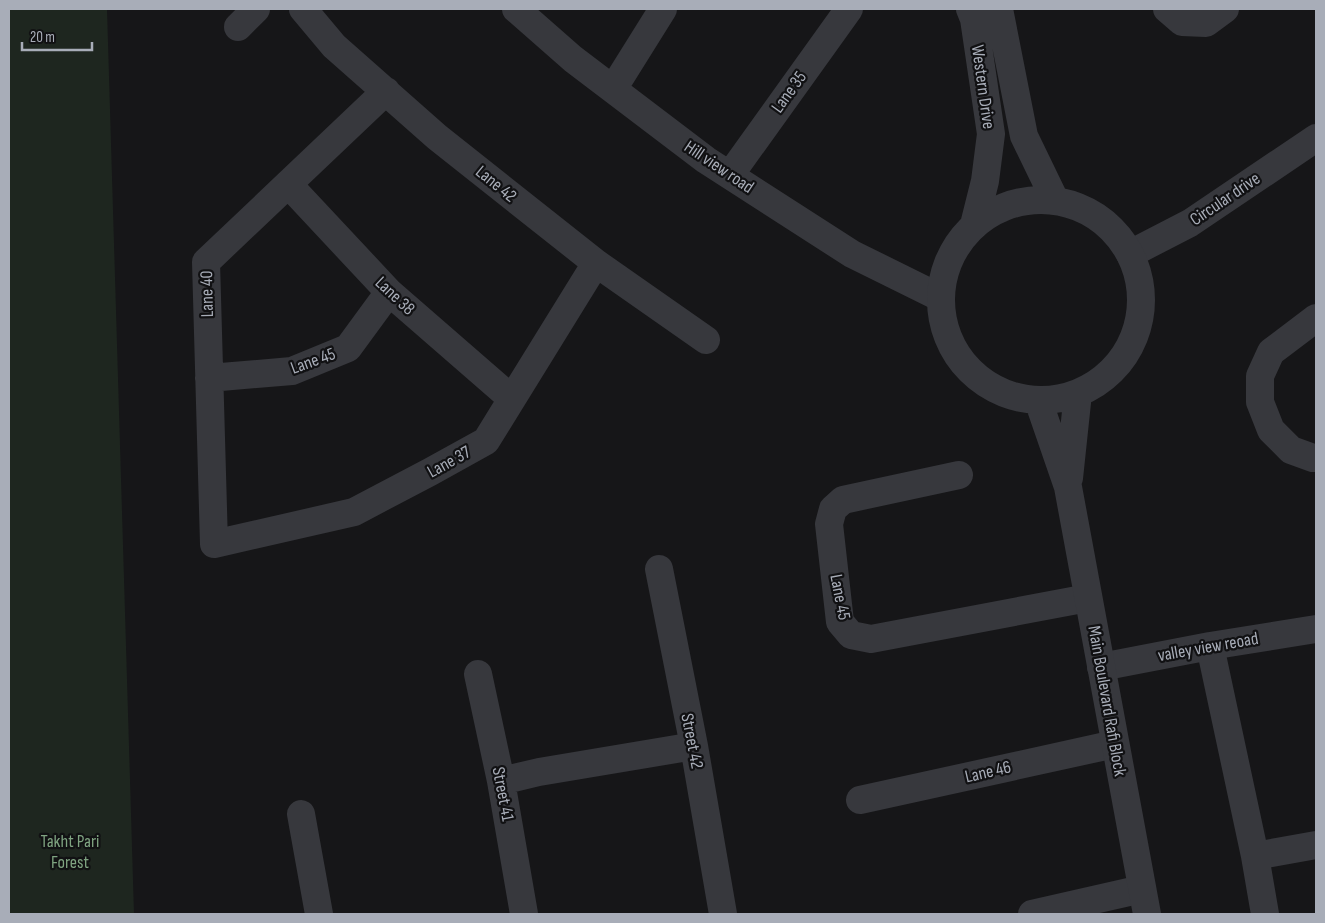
<svg xmlns="http://www.w3.org/2000/svg" width="1325" height="923" font-family="'Sofia Sans Condensed',sans-serif">
<style>
.green{fill:#1e261f}
.lines{fill:none;stroke-linecap:round;stroke-linejoin:round}
.minor{stroke:#37383d;stroke-width:28}
.tertiary{stroke:#37383d;stroke-width:28}
.labels{text-anchor:middle;dominant-baseline:central;stroke-width:4.5;stroke-linejoin:round;paint-order:stroke}
.street-label{font-size:18px;fill:#a8adb8;stroke:#111113}
.park-label{font-size:18px;fill:#7fa381;stroke:#111113}
</style>
<rect width="100%" height="100%" fill="#161618"/>
<path class="green" d="M9,9h98l27,905h-125z"/>
<g class="lines">
<path class="minor" d="M303,9l31,37 103,91 159,126 110,77
M516,9l57,50 133,101 146,94 89,44
M1167,9l15,13 24,1 19,-14
M238,27l18,-18
M613,89l50,-80
M386,91l-180,171 8,282 140,-32 76,-40 56,-31 110,-178
M730,175l119,-166
M288,184l101,108 123,107
M1130,254l60,-31 126,-85
M1316,318l-45,34 -11,24v26l11,28 20,20 22,8h3
M209,378l83,-7 56,-23 41,-56
M959,475l-116,25 -10,9 -4,15 11,98 11,13 20,4 217,-41
M659,569l35,177 29,168
M1210,646l45,210 10,58
M1101,667l109,-21 106,-17
M478,674l23,107 23,133
M501,781l38,-9 155,-26
M860,800l255,-56
M301,814l18,100
M1255,856l61,-11
M1032,914l110,-25"/>
<path class="tertiary" d="M970,9l4,10 17,115 -6,47 -11,44
M999,9l25,127 31,64
M941 300a100 100 0 1 1 200 0a100 100 0 1 1-200 0Z
M1038,400l30,87 79,427
M1069,478l9,-85"/>
</g>
<g class="labels">
<g class="street-label">
<text transform="translate(983 87) rotate(82)">Western Drive</text>
<text transform="translate(789 92) rotate(-54)">Lane 35</text>
<text transform="translate(719 167) rotate(34)">Hill view road</text>
<text transform="translate(496 184) rotate(39)">Lane 42</text>
<text transform="translate(1225 199) rotate(-34)">Circular drive</text>
<text transform="translate(207 294) rotate(-91)">Lane 40</text>
<text transform="translate(395 296) rotate(43)">Lane 38</text>
<text transform="translate(313 361) rotate(-20)">Lane 45</text>
<text transform="translate(449 462) rotate(-29)">Lane 37</text>
<text transform="translate(840 597) rotate(79)">Lane 45</text>
<text transform="translate(1208 647) rotate(-10)">valley view reoad</text>
<text transform="translate(1107 701) rotate(80)">Main Boulevard Rafi Block</text>
<text transform="translate(692 741) rotate(79)">Street 42</text>
<text transform="translate(988 772) rotate(-13)">Lane 46</text>
<text transform="translate(503 794) rotate(79)">Street 41</text>
</g>
<g class="park-label">
<text x="70" y="841">Takht Pari<tspan x="70" dy="21">Forest</tspan></text>
</g>
</g>
<rect width="1325" height="923" fill="none" stroke="#a8adb8" stroke-width="20"/>
<path d="M22 42v8h70v-8" fill="none" stroke="#a8adb8" stroke-width="2.5"/>
<text x="30" y="42" font-size="15" fill="#a8adb8" stroke="#111113" stroke-width="4" paint-order="stroke">20 m</text>
</svg>
